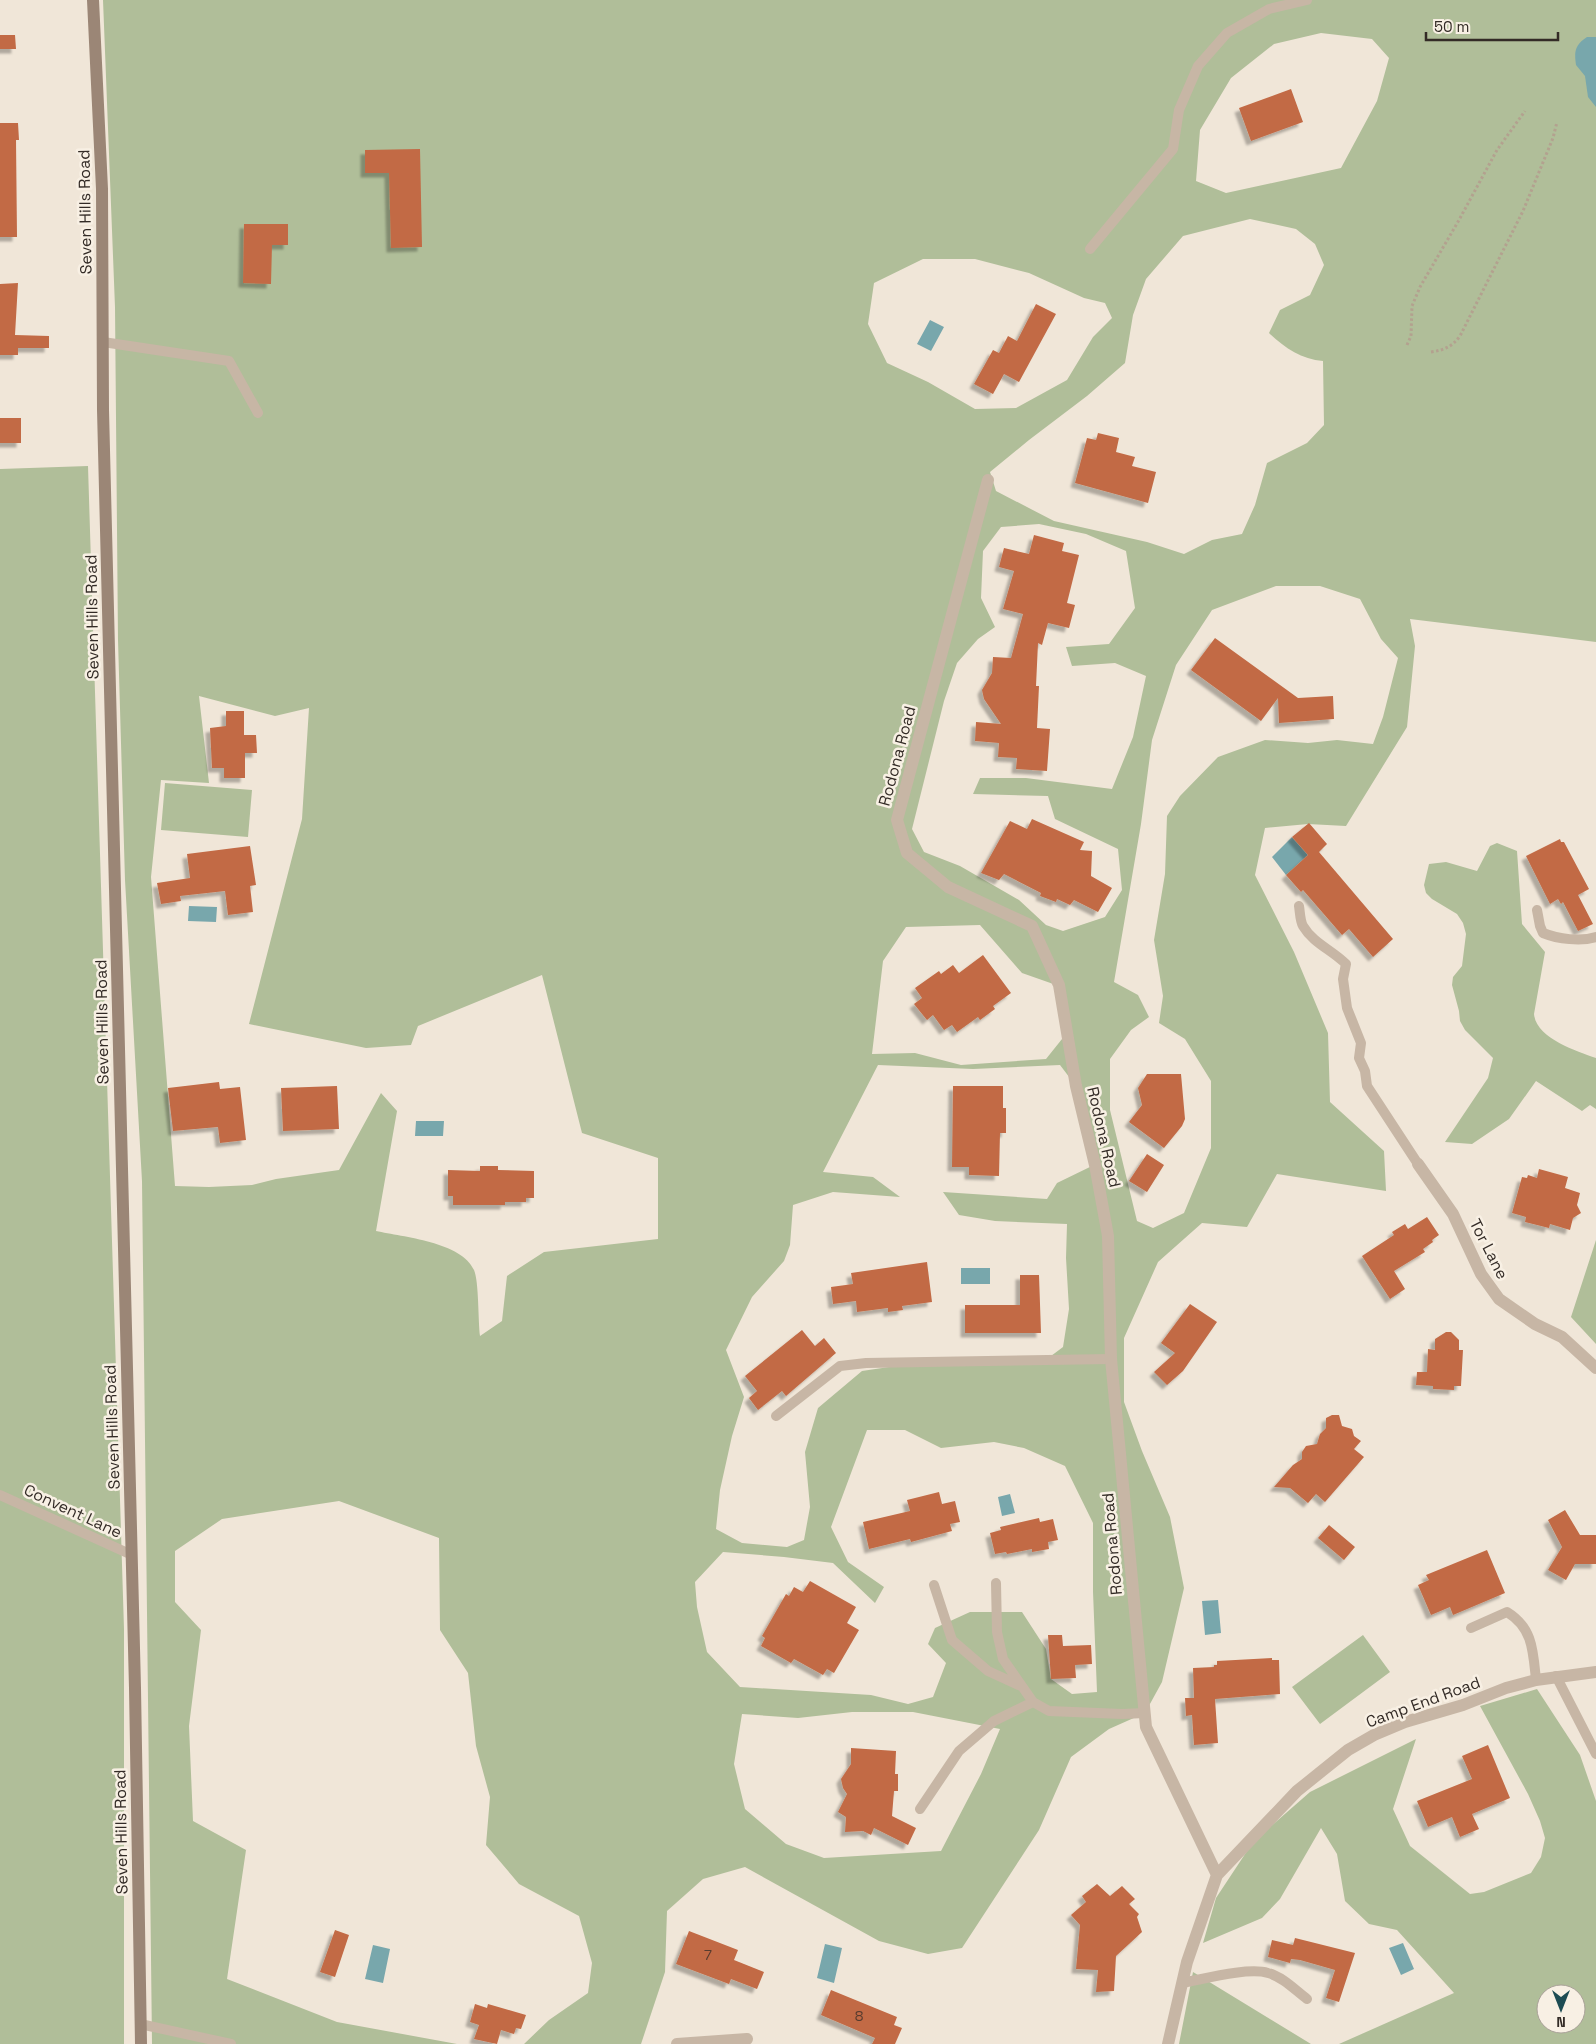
<svg xmlns="http://www.w3.org/2000/svg" width="1596" height="2044" font-family="'Space Grotesk',sans-serif">
<style>
.green{fill:#b0be99;fill-rule:evenodd}
.water{fill:#78a7ac}
.building{fill:#c26a45;filter:url(#shadow)}
.lines{fill:none;stroke-linecap:round;stroke-linejoin:round}
.path{stroke:#b3a18f;stroke-width:3;stroke-dasharray:2.5 2.5;stroke-linecap:butt}
.lane{stroke:#c7b6a5;stroke-width:10}
.street{stroke:#c7b6a5;stroke-width:12}
.secondary{stroke:#9b8676;stroke-width:12}
.labels{text-anchor:middle;dominant-baseline:central;stroke-width:5;stroke-linejoin:round;paint-order:stroke}
.number-label{font-size:14px;fill:#573b2e}
.street-label{font-size:16px;fill:#332b26;stroke:#f8f0e4}
</style>
<defs>
<filter id="shadow"><feDropShadow dx="-4.5" dy="4.5" stdDeviation="1" flood-color="#0004"/></filter>
</defs>
<rect width="100%" height="100%" fill="#f0e6d8"/>
<path class="green" d="M103,0h1493v642l-186,-23 5,27 -8,81 -61,99 -38,-2 -43,4 -10,47 39,77 34,81 2,69 54,49 2,40 -109,-17 -30,53 -45,-4 -44,39 -34,76v64l18,49 28,66 14,71 -22,94 -17,31 -36,16 -38,28 -32,73 -77,118 -34,6 -49,-13 -134,-74 -42,12 -36,32 -2,61 -24,72h-117l25,-24 39,-27 4,-30 -13,-47 -60,-32 -33,-39 4,-48 -14,-51 -8,-73 -28,-43 -1,-92 -100,-37 -117,18 -47,32v51l26,28 -12,96 4,95 53,29 -19,129 110,43 120,22h-305l-10,-863 -17,-301 -7,-240 -3,-333zM1321,33l51,6 17,19 -12,43 -36,67 -115,25 -30,-12 4,-51 31,-52 43,-34zM1250,219l46,10 19,15 9,21 -14,30 -30,15 -11,23c16,15 32,26 54,28l1,64 -17,18 -40,20 -12,42 -13,29 -30,6 -28,14 -37,-12 -93,-21 -58,-30 -6,-19 39,-32 58,-44 38,-33 8,-48 13,-36 37,-43zM923,259h52l54,14 55,25 21,5 7,15 -19,19 -26,43 -51,28 -41,1 -47,-27 -41,-19 -19,-39 6,-41zM1039,524l47,10 40,17 9,57 -26,36 -43,3 6,19 43,-3 31,13 -13,61 -21,52 -86,-11h-46l-7,16 75,2 7,23 63,30 4,41 -17,27 -42,14 -17,-6 -27,-25 -59,-34 -36,-14 -12,-23 32,-128 13,-38 21,-24 17,-12 -14,-29 2,-47 18,-24zM1276,586h44l40,13 21,40 17,19 -15,59 -10,27 -36,-4 -29,3 -43,-3 -47,17 -38,39 -13,20 -2,58 -11,66 9,56 -4,27 26,16 26,42v67l-27,65 -31,15 -16,-7 -27,-111v-51l21,-29 18,-13 -11,-22 -24,-13 27,-158 11,-84 24,-75 36,-55zM199,696l76,20 34,-8 -7,111 -53,205 117,24 45,-3 7,-19 124,-51 40,158 76,25v81l-114,13 -37,24 -5,45 -22,15c-2,-15 -1,-55 -6,-66 -12,-28 -71,-33 -98,-39l21,-120 -16,-18 -42,77 -63,9 -24,6 -43,2 -34,-1 -24,-309 10,-97 48,3zM980,925l42,48 37,13 7,48 -20,25 -85,6 -46,-12 -43,1 11,-93 23,-34zM878,1065l95,4 87,-4 16,21 18,79 -37,18 -10,16 -104,-7 16,23 36,6 72,3 -1,34 3,51 -6,38 -20,15 -134,2 -47,7 -44,37 -13,44 5,55 -6,33 -17,7 -45,-4 -26,-14 4,-39 12,-54 12,-39 -18,-47 26,-53 32,-36 6,-16 3,-40 40,-13 67,5 -27,-20 -50,-5zM867,1430h38l36,18 53,-6 30,6 41,18 28,57v69l4,100 -25,2 -21,-15 -5,-30 -24,-37h-52l-35,16 -7,16 18,19 -13,34 -25,7 -37,-9 -131,-8 -33,-35 -10,-45 -2,-25 28,-30 61,5 49,6 42,40 9,-16 -36,-25 -17,-35zM852,1712h61l87,17 -19,45 -40,77 -117,7 -38,-14 -41,-35 -11,-45 8,-50 56,4z
M88,466l36,1163v415h-124v-1575z
M165,783l87,7 -4,47 -87,-7z
M1497,843l20,8 5,73 23,28 -11,62c2,24 42,37 62,44v51l-6,-4 -8,6 -46,-30 -27,38 -37,25 -27,-2 43,-64 5,-20 -28,-28 -5,-9 -1,-10 -7,-26 1,-8 9,-11 4,-32 -3,-11 -6,-9 -25,-15 -6,-6 -2,-8 5,-21 17,-2 31,9 13,-25z
M1596,1240v104l-25,-27z
M1363,1635l27,37 -70,52 -28,-37z
M1537,1689l43,66 16,46v243h-257l115,-51 -57,-63 -28,-6 -24,-23 -8,-47 -16,-26 -41,71 -18,19 -59,25 13,-45 37,-56 57,-50 106,-53 -23,70 17,37 60,48 14,-2 47,-19 10,-16 4,-19 -5,-17 -12,-27 -48,-88zM1546,1994h30v30h-30z
M1193,1972l118,72h-132z"/>
<path class="water" d="M1587,37h9v70l-8,-10 -3,-21 -9,-11c-2,-14 -1,-20 11,-28z
M930,320l14,7 -13,24 -14,-7z
M1292,837l16,18 -22,20 -14,-18z
M189,906l28,1 -1,15 -28,-1z
M416,1121h28l-1,15h-28z
M961,1268h29v16h-29z
M1010,1494l5,19 -13,3 -4,-19z
M1218,1600l3,33 -16,2 -3,-34z
M1403,1943l11,26 -13,6 -12,-27z
M825,1944l17,4 -8,35 -17,-5z
M373,1945l17,4 -7,34 -18,-4z"/>
<path class="building" d="M0,35h15l1,14h-16z
M1291,89l12,33 -52,19 -12,-33z
M0,123h18l1,17h-3l1,97h-17z
M420,149l2,98 -31,1 -2,-75h-24v-23z
M244,224h44v21h-16l-1,39 -28,-1z
M18,283l-3,52 34,1v12h-31v7h-18v-71z
M1036,304l20,10 -37,68 -15,-8 -11,20 -19,-10 19,-34 6,3 9,-17 9,5z
M0,418h21v25h-21z
M1098,433l21,5 -3,14 19,5 -3,9 24,6 -8,31 -73,-20 12,-45 9,2z
M1034,535l30,8 -2,8 17,4 -12,48 8,2 -6,23 -21,-5 -6,22 -4,-2 -2,43h3l-2,42 13,1 -3,42 -31,-2 1,-11 -19,-1 1,-14 -24,-2 1,-19 25,2 -17,-25 -2,-9 10,-17 1,-16 18,1 12,-44 -20,-5 11,-38 -15,-4 5,-19 25,6z
M1215,638l83,60 35,-2 1,23 -55,4 -1,-25 -17,23 -70,-51z
M226,711h18v24h12l1,18h-12v25h-21v-10h-12l-2,-40 16,-2z
M1032,819l52,23 -4,8 12,1 -1,25 21,12 -14,24 -24,-12 -4,5 -13,-6 -1,3 -16,-6 1,-3 -37,-19 -5,6 -18,-7 29,-52 17,8z
M1309,823l18,21 -8,8 74,87 -20,18 -24,-28 -7,6 -39,-45 -2,2 -15,-17 22,-20 -16,-18z
M1560,839l1,3h3l25,47 -11,6 15,29 -15,7 -15,-29 -2,2 -3,-5 -8,5 -24,-48z
M250,846l6,39 -6,1 3,26 -25,3 -3,-24 -45,5 1,5 -20,3 -4,-21 33,-5 -3,-24z
M983,955l28,38 -18,13 2,3 -15,11 -2,-3 -21,15 -5,-7 -8,5 -11,-15 -6,5 -13,-16 8,-6 -7,-10 24,-17 2,3 12,-9 6,8z
M1147,1074h34l4,45 -3,7 -18,22 -35,-26 13,-17 -4,-17z
M219,1082l1,7 20,-2 6,53 -26,3 -2,-16 -45,4 -5,-43z
M337,1086l2,43 -56,2 -2,-43z
M953,1086h50v22h3v25h-6l-1,43 -30,-1v-8h-17z
M1147,1154l17,11 -17,27 -18,-11z
M480,1166h18v4l36,1v27h-8v4h-21v3h-52v-9h-5v-26l32,1z
M1539,1169l29,8 -3,11 15,5 -3,12 4,8 -8,5 -3,12 -20,-6 -1,4 -24,-6 1,-5 -14,-4 10,-36 5,1 1,-3 9,3z
M1427,1217l12,18 -7,5 1,2 -10,7 2,3 -31,19 11,18 -15,10 -28,-43 32,-21 -2,-3 13,-8 3,5z
M927,1262l5,40 -30,4 1,4 -15,2v-4l-31,4 -1,-11 -23,3 -2,-17 22,-3 -2,-11z
M1020,1275h19l2,58h-76v-28h55z
M1190,1304l27,18 -34,49 -16,14 -13,-13 21,-19 -14,-10z
M802,1330l13,16 9,-8 12,15 -50,43 -4,-5 -24,19 -9,-12 8,-7 -12,-15z
M1446,1332h5l8,8v10h4l-2,36h-7v4l-21,-1v-3l-17,-1 1,-13h10l1,-23 7,1v-11z
M1332,1415h7l3,11 10,3 2,7 7,5 -7,8 10,8 -39,45 -9,-8 -8,9 -18,-15 -16,-1 19,-22 9,-6v-7l4,-6 11,-2 3,-10 6,-6v-10z
M939,1492l3,12 13,-3 5,21 -10,2 2,7 -41,11 -1,-3 -41,10 -6,-27 47,-11 -3,-11z
M1565,1510l15,25h16v29h-21l-9,16 -18,-10 14,-23 -14,-27z
M1039,1518l1,4 13,-3 5,21 -10,2 1,7 -17,3v-3l-25,5 -1,-2 -11,2 -5,-21 11,-3 -1,-3z
M1329,1525l26,22 -11,13 -26,-22z
M1487,1550l18,43 -52,22 -3,-8 -19,8 -13,-30 11,-5 -3,-5z
M810,1581l46,26 -9,16 12,7 -25,43 -7,-4 -4,6 -29,-16 -3,4 -30,-17 4,-8 -3,-2 24,-42 3,2 5,-9 9,5z
M1048,1635h14l1,11 28,-1 1,19 -17,1 1,13 -25,1z
M1272,1658v2h7l1,34 -65,5 3,44 -24,2 -2,-30 -6,1 -1,-18h9l-1,-30 21,-1v-2h3v-4z
M1488,1745l22,53 -38,16 7,15 -19,8 -8,-20 -24,10 -11,-26 55,-22 -10,-23z
M851,1748l45,3 -1,23h3v17h-4l-2,25 24,12 -8,17 -34,-17 -3,7 -8,-4 -18,1 1,-15 -8,-5 9,-18 -4,-6 -2,-9 10,-15z
M1097,1884l13,12 12,-10 13,13 -6,5 10,10 -2,3 5,15 -26,24 -2,35 -18,1 2,-22 -22,-1 4,-44 -9,-10 15,-13 -4,-6z
M335,1930l14,5 -14,42 -15,-5z
M689,1931l49,19 -4,10 30,12 -7,17 -26,-10 -2,5 -53,-20z
M1295,1938l60,15 -16,49 -13,-4 9,-28 -35,-10 -9,-1 -1,4 -22,-6 4,-17 21,5z
M831,1990l66,27 -3,8 8,3 -7,16h-23l3,-6 -54,-23z
M475,2004l12,4 1,-4 38,11 -5,14 -5,-1 -2,6 -13,-4 -4,14 -23,-5 5,-14 -9,-3z"/>
<g class="lines">
<path class="path" d="M1407,345l4,-9 1,-30 8,-19 39,-67 38,-70 28,-39
M1431,352c13,-2 21,-5 29,-16l63,-125 30,-73 4,-16"/>
<path class="lane" d="M1090,249l83,-100 6,-39 19,-44 29,-33 42,-24 38,-9
M103,342l126,19 29,52
M1299,906c1,6 1,15 4,20 10,17 29,24 43,38l-3,15 4,29 14,35 -2,15 6,13 2,15 51,78
M1537,910l3,16 3,7c15,6 38,9 53,4
M776,1416l64,-50 26,-3 245,-4
M0,1495l132,60
M996,1583l1,49 6,27 30,43 16,9 73,3 23,-1
M934,1585l18,55 36,31 33,15
M1471,1628l36,-16c26,16 26,39 29,68
M1556,1676l40,78
M920,1809l39,-58 35,-30 39,-19
M1182,1983c22,-4 66,-16 86,-10 15,4 27,17 39,26
M140,2024l91,20"/>
<path class="street" d="M988,480l-91,340 10,33 41,34 84,39 27,59 17,101 19,79 13,71 3,123 35,368 71,148
M1418,1164l35,50 28,60 18,25 36,25 27,13 34,31
M677,2044l70,-5
M1168,2044l19,-82 30,-87 80,-84 51,-41 26,-15 31,-13 58,-17 43,-17 30,-8 60,-8"/>
<path class="secondary" d="M93,0l9,189 1,221 32,1278 6,356"/>
</g>
<g class="labels">
<g class="number-label">
<text x="708" y="1955">7</text>
<text x="859" y="2016">8</text>
</g>
<g class="street-label">
<text transform="translate(85 212) rotate(-91)">Seven Hills Road</text>
<text transform="translate(92 617) rotate(-91)">Seven Hills Road</text>
<text transform="translate(897 756) rotate(-75)">Rodona Road</text>
<text transform="translate(102 1022) rotate(-91)">Seven Hills Road</text>
<text transform="translate(1104 1137) rotate(77)">Rodona Road</text>
<text transform="translate(1489 1249) rotate(63)">Tor Lane</text>
<text transform="translate(112 1427) rotate(-92)">Seven Hills Road</text>
<text transform="translate(73 1511) rotate(25)">Convent Lane</text>
<text transform="translate(1112 1544) rotate(-95)">Rodona Road</text>
<text transform="translate(1423 1702) rotate(-20)">Camp End Road</text>
<text transform="translate(121 1832) rotate(-91)">Seven Hills Road</text>
</g>
</g>
<g transform="translate(1561 2009) rotate(180)"><circle r="24" fill="#f8f0e4" stroke="#a9a198"/>
<path d="M0-4L9 19L0 12L-9 19Z" fill="#1d4c53"/>
<text y="-8" font-size="14" font-weight="bold" text-anchor="middle" fill="#332b26">N</text>
</g>
<path d="M1426 32v8h132v-8" fill="none" stroke="#332b26" stroke-width="2.5"/>
<text x="1434" y="32" font-size="15" fill="#332b26" stroke="#f8f0e4" stroke-width="4" paint-order="stroke">50 m</text>
</svg>
